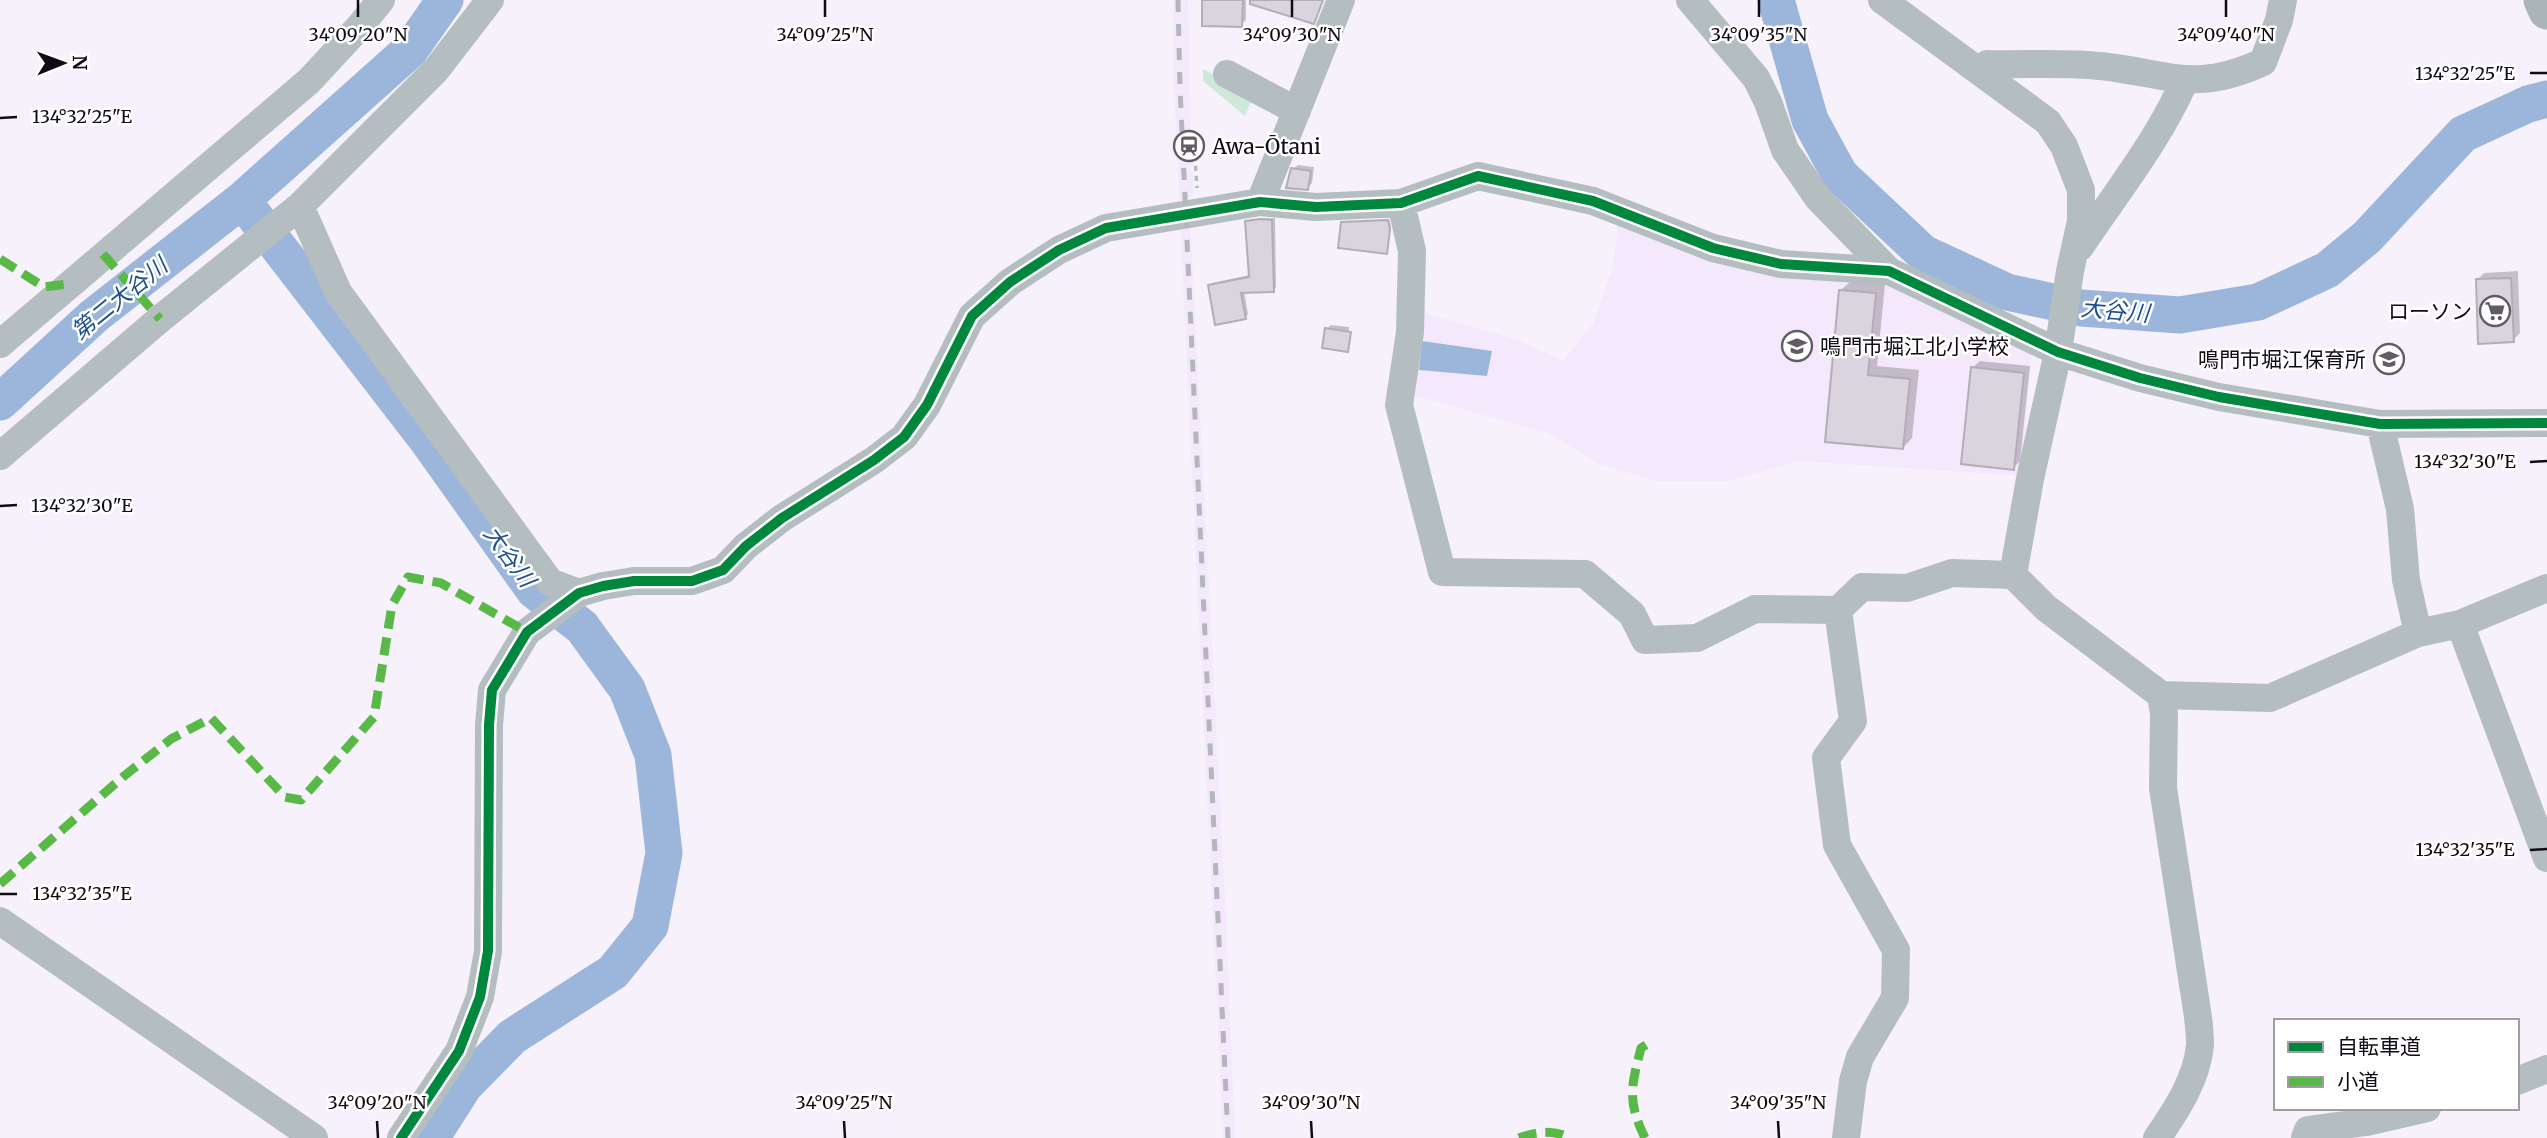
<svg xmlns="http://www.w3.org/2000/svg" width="2547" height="1138" font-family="Merriweather,'Noto Sans JP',serif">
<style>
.built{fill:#f4e9fc}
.green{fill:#cee8da}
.water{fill:#9cb6db}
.shadow{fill:#0003}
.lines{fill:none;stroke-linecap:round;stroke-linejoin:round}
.river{stroke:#9cb6db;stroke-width:37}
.building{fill:#dad4de;stroke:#b2adb6;stroke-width:2}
.path{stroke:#b3b8bc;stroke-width:3.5;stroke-dasharray:5 5;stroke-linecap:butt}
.minor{stroke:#b4bdc0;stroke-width:28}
.major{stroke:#aab5b9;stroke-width:37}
.rail{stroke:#b3b6ba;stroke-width:5;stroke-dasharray:12 12;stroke-linecap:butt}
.quiet{stroke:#58b947;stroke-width:9;stroke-dasharray:18 9;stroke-linecap:butt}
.cycleway-casing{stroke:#fff;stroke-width:15}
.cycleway{stroke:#00873e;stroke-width:10}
.ticks{fill:none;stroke:#100a13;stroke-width:2.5}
.labels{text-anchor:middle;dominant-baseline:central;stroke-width:5;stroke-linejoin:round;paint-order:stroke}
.poi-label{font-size:21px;fill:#100a13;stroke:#fff;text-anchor:start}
.water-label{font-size:23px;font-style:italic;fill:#1e508e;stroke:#fff}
.ticks-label{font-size:18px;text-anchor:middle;fill:#100a13;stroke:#fff;stroke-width:5;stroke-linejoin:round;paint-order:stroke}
</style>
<rect width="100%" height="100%" fill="#f6f1fa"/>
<path class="built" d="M1173,0h15l3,137h5v17l-4,1 2,41 -5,1 37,720 9,221h-12l-49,-1049z
M1619,216l268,69 145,66 -11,125 -223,-15 -72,21 -70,-1 -57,-17 -49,-30 -137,-39 4,-84 101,29 45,21 30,-38 20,-56z"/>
<path class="green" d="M1203,69l50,28 -8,19 -42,-35z"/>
<path class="water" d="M1422,341l70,10 -5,25 -68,-6z"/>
<path class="shadow" d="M1204,0h42v20l-5,5z
M1298,165l16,2 -2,16 -5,5 -14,-19z
M1275,218l1,69 -3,3 -29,1 4,23 -2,3 -37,-31 3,-3 38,-8 -3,-53 3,-3z
M1389,219l2,8 -5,25 -43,-29z
M2518,271l2,62 -7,7 -36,-60 7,-7z
M1851,281l34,3 -8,82 42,4 -7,68 -9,10 -76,-7 14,-151z
M1331,325l18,2 -2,20h3l-3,3 -21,-21z
M1980,361l50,5 -10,95 -7,7 -41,-100z"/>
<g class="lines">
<path class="river" d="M1776,0l34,120 30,55 83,78 84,39 74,16 99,7 78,-13 69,-32 40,-33 96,-103 65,-30 19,-5
M242,200l186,241 106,149 48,37 45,62 26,66 11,98 -14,73 -37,46 -101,65 -48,49 -33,52
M0,402l94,-86 148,-116 168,-150 35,-50"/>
</g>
<path class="building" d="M1202,0h41l-1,27 -40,-1z
M1250,0h73l-9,24 -64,-20z
M1291,168l20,3 -3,19 -22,-2z
M1261,219l11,1 2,72 -33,1 5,26 -31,6 -7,-40 41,-8 -4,-56z
M1388,220l2,9 -3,25 -49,-6 3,-26z
M2511,278l3,64 -36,2 -2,-65z
M1839,290l37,3 -8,82 42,4 -7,70 -78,-7z
M1325,328l26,4 -3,20 -26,-4z
M1971,367l53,6 -10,97 -53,-6z"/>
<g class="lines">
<path class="path" d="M1192,159h3l2,29"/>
<path class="minor" d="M1690,0l66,78 12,24 17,48 33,48 71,73
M1882,0l166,122 16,24 17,44v31l-11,50 -12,81 -28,127 -17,96 33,33 115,87 3,19 -1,74 35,229c1,9 2,19 2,28 -3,34 -24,66 -43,93
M1979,69l8,-5c36,1 78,-2 113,2 68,7 94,28 163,-4l16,-42 4,-20
M1227,74l70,37
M1260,202l81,-202
M1401,203l11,48 -2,81 -11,73 43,167 143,2 47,40 13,26 52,-2 58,-29 83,1 24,-23 45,1 45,-15 61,2
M300,206l38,86 212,290 29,11
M2080,247c36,-54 78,-106 105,-167
M0,344l309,-263 51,-55 21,-26
M2380,424l20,85 6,71 12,53
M0,456l160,-137 140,-113 136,-136 54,-70
M1838,610l15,111 -27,37 11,87 59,105 -1,48 -35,59 -7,24 -7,57
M2460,624l87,234
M2161,695l109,3 148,-65 42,-9 87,-36
M0,921l314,217
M2517,1081l30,-12
M401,1138l58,-87 21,-54 8,-46 1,-226 3,-35 35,-58 52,-39 24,-7 31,-5h58l31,-11 23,-24 36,-28 92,-58 30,-23 23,-32 45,-89 38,-34 49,-32 47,-22 154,-26 56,5 85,-4 77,-27 115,25 120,47 68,16 108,7 169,81 82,26 79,19 161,27 167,-1
M2305,1138l3,-8 58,-8 61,-14"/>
<path class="major" d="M2542,0l5,11"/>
<path class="rail" d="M1178,0l2,88 48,1050"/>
<path class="quiet" d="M103,254l57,65
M0,259l44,28 24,-3
M0,884l124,-108 47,-37 40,-21 74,79 16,3 73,-83 18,-112 16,-28 33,6 86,49
M1519,1138c18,-7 35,-8 52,0
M1645,1138c-18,-37 -14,-51 -4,-90l11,-7"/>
<g class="cycleway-casing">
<path id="cycleway" d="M401,1138l58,-87 21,-54 8,-46 1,-226 3,-35 35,-58 52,-39 24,-7 31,-5h58l31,-11 23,-24 36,-28 92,-58 30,-23 23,-32 45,-89 38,-34 49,-32 47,-22 154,-26 56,5 85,-4 77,-27 115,25 120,47 68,16 108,7 169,81 82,26 79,19 161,27 167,-1"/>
</g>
<use href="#cycleway" class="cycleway"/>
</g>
<path class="ticks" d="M358,0v17M825,0v17M1292,0v17M1759,0v17M2226,0v17M2530,73h17M0,118l17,-1M2530,462l17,-1M0,506l17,-1M2530,850l17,-1M0,894h17M377,1121l1,17M844,1121l1,17M1311,1121l1,17M1778,1121l1,17"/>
<defs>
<g id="station-ring" transform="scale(1.575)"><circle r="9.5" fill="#fff" stroke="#605b64" stroke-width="1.5"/><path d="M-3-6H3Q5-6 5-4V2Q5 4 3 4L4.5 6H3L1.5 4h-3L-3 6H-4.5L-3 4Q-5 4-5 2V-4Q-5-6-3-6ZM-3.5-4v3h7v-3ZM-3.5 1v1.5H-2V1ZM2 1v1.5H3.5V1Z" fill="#605b64"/></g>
<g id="supermarket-ring" transform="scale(1.575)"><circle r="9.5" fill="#fff" stroke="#605b64" stroke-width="1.5"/><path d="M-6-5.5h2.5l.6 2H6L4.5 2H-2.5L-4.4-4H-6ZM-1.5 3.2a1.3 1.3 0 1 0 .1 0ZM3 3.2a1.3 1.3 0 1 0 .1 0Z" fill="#605b64"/></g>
<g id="school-ring" transform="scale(1.575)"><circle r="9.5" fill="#fff" stroke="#605b64" stroke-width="1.5"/><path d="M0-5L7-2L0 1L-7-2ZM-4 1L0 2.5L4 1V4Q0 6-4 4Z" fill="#605b64"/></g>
</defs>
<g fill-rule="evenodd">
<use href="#station-ring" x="1189" y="146"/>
<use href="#supermarket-ring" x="2495" y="311"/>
<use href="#school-ring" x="1797" y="346"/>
<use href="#school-ring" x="2389" y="359"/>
</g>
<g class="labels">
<g class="poi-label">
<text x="1212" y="146">Awa-Ōtani</text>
<text x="2472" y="311" text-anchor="end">ローソン</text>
<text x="1820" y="346">鳴門市堀江北小学校</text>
<text x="2366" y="359" text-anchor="end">鳴門市堀江保育所</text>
</g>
<g class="water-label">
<text transform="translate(119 298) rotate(-39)">第二大谷川</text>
<text transform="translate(2115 310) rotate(5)">大谷川</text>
<text transform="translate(510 556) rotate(54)">大谷川</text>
</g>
</g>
<g class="ticks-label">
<text x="358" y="41">34°09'20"N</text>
<text x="825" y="41">34°09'25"N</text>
<text x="1292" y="41">34°09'30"N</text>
<text x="1759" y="41">34°09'35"N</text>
<text x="2226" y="41">34°09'40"N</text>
<text x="2465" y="80">134°32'25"E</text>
<text x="82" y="123">134°32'25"E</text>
<text x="2465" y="468">134°32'30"E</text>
<text x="82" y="512">134°32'30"E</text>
<text x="2465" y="856">134°32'35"E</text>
<text x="82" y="900">134°32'35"E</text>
<text x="377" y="1109">34°09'20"N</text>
<text x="844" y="1109">34°09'25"N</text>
<text x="1311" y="1109">34°09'30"N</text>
<text x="1778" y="1109">34°09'35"N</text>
</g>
<rect x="2274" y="1019" width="245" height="91" fill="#ffffff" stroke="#9f9da1" stroke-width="2"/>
<rect x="2288" y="1042" width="35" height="10" fill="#00873e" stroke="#9f9da1" stroke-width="2"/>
<text x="2337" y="1054" font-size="21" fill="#100a13">自転車道</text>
<rect x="2288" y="1077" width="35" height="10" fill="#58b947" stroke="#9f9da1" stroke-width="2"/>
<text x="2337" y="1089" font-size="21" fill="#100a13">小道</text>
<g transform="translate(63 63) rotate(89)" stroke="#ffffff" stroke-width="5" paint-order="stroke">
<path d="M0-5L12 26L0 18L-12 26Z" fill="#100a13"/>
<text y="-10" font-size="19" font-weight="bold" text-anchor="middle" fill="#100a13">N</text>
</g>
</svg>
